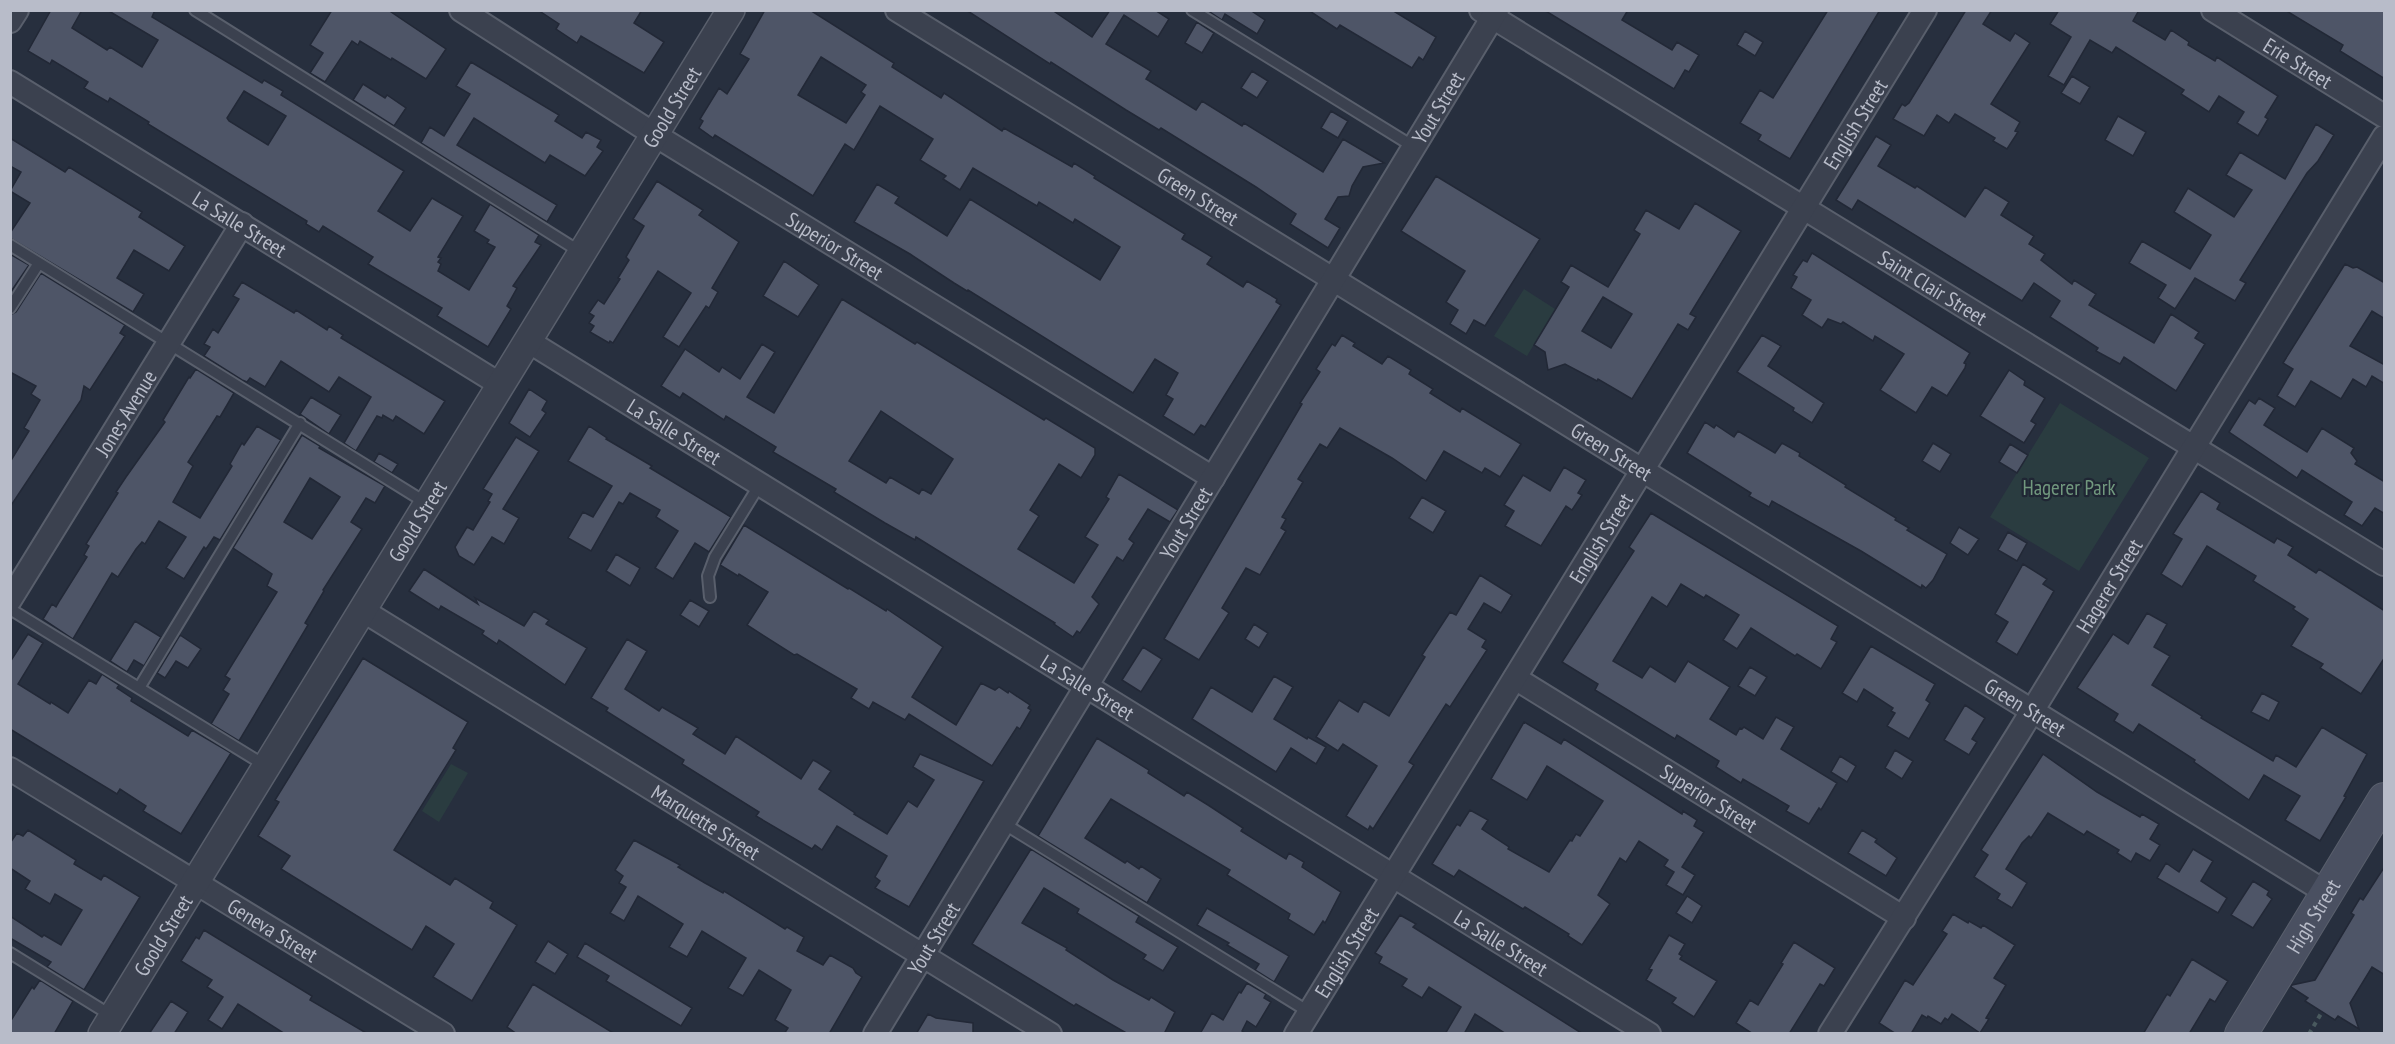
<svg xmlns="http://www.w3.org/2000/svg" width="2395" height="1044" font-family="'PT Sans Narrow',sans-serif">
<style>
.green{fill:#2a3c40}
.building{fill:#4e5567;stroke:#222836;stroke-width:1.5;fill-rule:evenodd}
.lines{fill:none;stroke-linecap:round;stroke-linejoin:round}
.service-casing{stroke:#595f6c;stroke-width:14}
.minor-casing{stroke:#595f6c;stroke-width:26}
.tertiary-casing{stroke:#595f6c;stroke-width:30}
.secondary-casing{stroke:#595f6c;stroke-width:34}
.path{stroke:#49595e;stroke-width:4;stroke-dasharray:4.5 4.5;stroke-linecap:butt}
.service{stroke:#3b414f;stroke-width:10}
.minor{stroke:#3b414f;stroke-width:22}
.tertiary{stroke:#3b414f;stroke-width:27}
.secondary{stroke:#4a5061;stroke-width:32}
.labels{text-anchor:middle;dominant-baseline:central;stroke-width:4.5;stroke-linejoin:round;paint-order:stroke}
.street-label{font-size:21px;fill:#b8bcc9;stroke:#202634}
.park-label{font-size:21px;fill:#71987e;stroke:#202634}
</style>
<rect width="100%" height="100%" fill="#272f3e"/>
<path class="green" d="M1524,289l31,20 -28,47 -33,-20z
M2060,403l89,55 -70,113 -89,-54z
M451,764l17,9 -29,49 -17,-11z"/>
<path class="building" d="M51,10h31l-10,18 35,22 3,-3 32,20 16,-27 -51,-30h48l-3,7 110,66 2,-3 19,11 -2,4 123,76 -26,40 32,20 22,-33 31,18 -25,41 3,1 -3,4 3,2 -3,7 31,19 26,-43 -8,-4 2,-3 -15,-9 16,-27 49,31 -4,7 6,3 -28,41 4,2 -10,18 4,3 -23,38 -51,-31 5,-8 -74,-44 5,-7 -50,-31 -4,6 -13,-8 1,-3 -159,-97 1,-2 -39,-24 -2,4 -24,-14 4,-6 -36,-22 -2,4 -22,-13zM244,91l42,25 -18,29 -39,-24 -2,-3z
M332,10h56l58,39 -20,30 -34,-21 -1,2 -31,-19 -2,4 -6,-4 -27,41 -15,-9 13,-20 -13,-8z
M538,10h104l-8,13 30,19 -20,31 -63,-37 -4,7 -21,-14 3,-5z
M765,10h45l84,53 -2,4 49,31 3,-5 58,38 2,-3 68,39 2,-4 21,13 -1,2 91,56 -3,5 30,18 -5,7 36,23 4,-6 30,18 -1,3 5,3 -76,122 -4,-2 -7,10 -31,-19 10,-17 -7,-4 12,-22 -23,-14 -22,34 -165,-103 -1,1 -13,-8 -44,-29 -56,-32 23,-38 22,13 -4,6 52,33 23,-37 130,81 20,-33 -45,-28 -2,4 -34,-21 -2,4 -64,-38 -13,22 -17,-11 3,-3 -26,-16 13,-21 -53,-33 -26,44 -9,-6 -32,52 -98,-61 -2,3 -14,-10 4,-7 -3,-2 19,-31 8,6 22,-35 -9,-5zM821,57l45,28 -5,7 4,3 -19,28 -48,-28z
M966,10h86l40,27 18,-27h45l14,9 -11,18 -34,-22 -18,29 45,27 -5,8 50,31 6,-9 40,25 2,-3 79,49 20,-33 41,24 -21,4 -11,19 -3,10 -11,1 -13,22 15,9 -12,20 -38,-24 6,-10 -40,-27 -95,-59 -2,2 -33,-20 -75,-48 -1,2z
M1207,10h43l15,10 -8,14 -32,-20 -3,6z
M1308,10h84l44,27 -13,23 -4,-3 -7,11 -72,-43 -3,4z
M1544,10h84l-6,10 50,30 5,-8 22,13 -10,17 -4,-2 -11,19z
M1828,10h52l-90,149 -32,-19 3,-5 -21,-12 20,-33 13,8z
M1966,10h26l-9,14 27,17 5,-8 15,10 -39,61 29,18 -5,9 3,1 -11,17 -14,-8 2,-3 -40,-24 -6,9 -12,-8 -13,21 -31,-17 9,-15 3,2 4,-3z
M2059,10h80l-6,11 32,19 6,-10 18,12 -1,3 27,16 2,-4 61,39 -13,21 3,2 -10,17 -21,-13 7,-11 -25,-16 -10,16 -28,-18 3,-4 -68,-43 -4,6 -22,-13 -26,45 -16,-9 23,-39 -21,-13z
M2285,10h100v69l-45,-28 3,-6z
M1197,22l17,11 -12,20 -17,-10z
M1745,31l18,11 -8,14 -18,-11z
M471,62l88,53 -4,6 27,17 4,-6 15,8 -4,7 6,4 -18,25 -35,-21 -5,8 -71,-45 -17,27 100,60 -10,17 -126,-79 9,-16 14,9 26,-42 -14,-8z
M1252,71l16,10 -11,17 -16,-10z
M2072,76l18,11 -10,17 -19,-11z
M363,84l22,14 2,-3 19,13 -12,18 -41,-26z
M1331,111l17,10 -10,17 -17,-10z
M2118,116l28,16 -13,24 -28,-16z
M2316,124l18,11 -16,26 -11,12 -67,107 6,3 -11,18 -40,-23 -20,31 -17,-11 8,-13 -37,-22 13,-22 48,28 21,-34 -37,-23 14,-24 46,29 18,-27 -26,-15 14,-23 45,27z
M1876,136l15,9 -13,21 37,22 2,-2 48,31 20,-30 24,15 -8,13 33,21 -5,8 16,10 -4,6 31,24 2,-4 22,14 -7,11 65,38 17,-29 28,18 -4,6 10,6 -29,47 -52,-34 -4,7 -24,-13 2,-3 -48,-31 10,-16 -26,-18 -12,18 -164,-101 -6,10 -16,-10z
M10,138l55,34 4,-5 73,45 -3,5 46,29 -16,25 -35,-21 -17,28 27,16 -11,18 -123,-74v-5l20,-30 -20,-12 11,-19 -11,-6z
M1436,176l104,63 -55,87 -11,-6 -8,14 -16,-10 8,-14 -12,-8 19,-31 -64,-40z
M657,181l46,29 -4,5 40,27 -27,46 6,4 -9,16 -3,-2 -27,41 -16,-10 28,-44 -33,-22 -45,72 -3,-2 -1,2 -19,-11 4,-6 -5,-3 5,-7 -5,-3 9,-13 6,4 16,-25 -2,-1 11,-18 -3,-3 18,-31 -11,-7z
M1695,203l46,28 -51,83 6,3 -8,13 -10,-6 -46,75 -34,-20 -1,2 -32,-17 -17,6 -3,-18 -11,-7 35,-58 -8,-5 10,-17 37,22 32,-53 -6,-4 12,-20 33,19zM1603,297l29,17 -21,34 -29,-17z
M1812,253l158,100 -6,10 2,1 -1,4 -18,28 -15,-9 -16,26 -36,-23 24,-36 -29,-18 -2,5 -30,-19 -2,2 -13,-5 -6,9 -20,-13 9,-15 -20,-12 6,-11 -4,-2 10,-15 4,2z
M10,254l19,11 -19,28z
M784,261l35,24 -21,32 -35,-21z
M2345,264l8,4 4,-1 28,16v36l-13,-8 -22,35 35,19v19l-13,-8 -6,11 -13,-8 -12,20 -30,-18 -16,26 -18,-11 16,-27 -10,-6z
M41,273l84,52 -5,8 5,3 -35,54 -6,-4 -3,14 -71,107v-45l19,-31 -5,-3 16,-28 -9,-6 5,-8 -26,-14v-57l6,-3z
M242,282l52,31 2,-3 31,20 2,-4 14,9 -2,3 104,63 -21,33 -28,-18 -3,5 -10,-6 -1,3 -5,-2 -21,35 -12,-8 27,-46 -32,-20 -10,15 -48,-31 -16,26 -15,-9 -3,4 -5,-2 -38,-24 6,-9 -6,-3 9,-15 5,4 21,-34 -6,-3z
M842,299l73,45 2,-2 127,78 2,-2 49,30v7l-14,23 -22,-14 -29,46 9,6 -21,33 56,34 24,-38 -13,-8 24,-38 -3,-2 13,-23 59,36 -8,12 -22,-13 -19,30 5,4 -11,18 -6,-4 -25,40 7,7 -19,29 -3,-2 -4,6 -19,-13 1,-1 -139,-86 -1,3 -30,-17 -51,-31 2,-3 -63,-37 3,-5 -50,-31 -2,4 -41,-27 -3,5 -19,-12 24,-37 34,23 3,-5 18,12 22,-35 13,8 -28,45 27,16zM881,411l72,48 -22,35 -9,-5 -3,5 -29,-17 -4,6 -37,-22z
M1342,335l13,8 -2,3 29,18 6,-8 23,14 -2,4 24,15 -3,4 30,19 2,-4 59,36 -21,33 -15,-9 -3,5 -38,-22 -18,30 -34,-23 -52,-30 -13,20 -7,-4 -22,35 5,3 -21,35 4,2 -5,9 5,3 -26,44 -14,-7 -24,40 7,5 -30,47 -35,-21 138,-235 -2,-1 20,-31 -4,-3 16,-25 3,2z
M1762,335l19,11 -13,20 56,37 -12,20 -19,-12 1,-3 -57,-36z
M196,369l38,24 -14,24 -3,-1 -29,46 5,4 -20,36 27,16 32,-52 -2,-2 12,-21 2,2 13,-19 24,14 -61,100 -6,-3 -8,12 -2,-2 -20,32 -18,-11 20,-31 -27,-16 -14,23 -3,-2 -6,7 -18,28 -6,-4 -39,66 -30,-20 9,-15 4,3 4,-7 27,-43 -3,-2 5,-9 -3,-2 32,-51 -2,-1 10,-15 39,-55 -2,-2 26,-43 1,1z
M2009,370l16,11 -1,4 21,13 -14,23 5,3 -12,19 -44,-27z
M529,389l18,12 -5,9 4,3 -16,24 -21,-14z
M311,397l30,18 -12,19 -29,-20z
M2259,398l16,10 -11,17 43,27 15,-24 32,20 -3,5 6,8 -2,3 30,18v32l-10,-6 -13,18 -18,-11 8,-13 -50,-32 -5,8 -68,-46 20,-32 6,4z
M1705,422l9,6 2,-3 18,12 4,-6 37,22 7,-10 18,10 -1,3 47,29 -1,2 51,31 -1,2 14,8 -2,2 40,24 -14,26 -7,8 -4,-3 -1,3 -60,-37 -89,-50 -3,6 -20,-11 2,-3 -64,-40z
M589,426l18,12 -1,1 46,27 -2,2 81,49 -22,35 -14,-9 -22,36 -18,-11 23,-37 -22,-14 4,-7 -30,-17 -7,11 -4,-2 -28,49 -23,-13 15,-26 10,5 19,-31 -44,-25z
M302,435l18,11 -1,2 66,38 -10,17 -9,-5 -15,24 11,7 -39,61 1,1 -19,32 3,2 -69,116 -28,-17 18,-30 -6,-4 7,-11 -5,-3 52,-84 -10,-6 5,-12 -39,-26zM310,478l30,19 -28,42 -28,-17z
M516,437l23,14 -36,58 16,9 -15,26 -12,-7 -18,28 -15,-9 -4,-9 12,-20 6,3 17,-28 -2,-1 4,-7 -9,-5z
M1933,443l18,11 -11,18 -18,-11z
M2010,444l18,11 -11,18 -18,-11z
M379,453l19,11 -6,9 -18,-11z
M1564,467l22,13 -8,13 4,2 -10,15 -6,-4 -25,40 -36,-20 9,-15 -10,-6 19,-30 27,16z
M2201,491l19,12 -3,6 57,34 3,-5 16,9 -5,8 28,18 3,-4 66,42v46l-24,37 -41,-26 3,-4 -32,-18 17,-27 -15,-10 2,-2 -42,-26 3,-5 -49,-30 -25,41 -21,-13 21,-35 -9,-5z
M1422,497l24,14 -13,22 -24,-15z
M1651,513l187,113 -7,13 6,3 -16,27 -24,-15 -2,2 -44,-28 -14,21 -14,-9 16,-25 -33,-20 -2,3 -23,-14 -14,23 -15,-10 -39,64 29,17 8,-12 25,16 13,-21 42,26 -20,32 26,16 4,-7 2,1 2,-2 19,12 13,-22 18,10 -13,22 56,34 -16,27 -2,-2 -10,16 -23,-13 3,-5 -46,-27 -2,4 -25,-16 3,-6 -42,-26 -2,4 -80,-49 3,-6 -36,-22 72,-111 -5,-4z
M744,525l104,64 1,-1 37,23 1,-2 56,38 -31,50 44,28 25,-42 14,7 4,-3 9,6 1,-2 21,14 -2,3 3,2 -11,19 -3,-2 -25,39 -83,-52 -4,6 -32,-18 -4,7 -18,-11 6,-9 -60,-35 -3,1 -47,-30 21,-33 -29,-18 -1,2 -18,-11z
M1959,527l20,12 -11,16 -18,-12z
M2008,532l19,11 -10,18 -19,-11z
M616,554l24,14 -10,18 -24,-15z
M2023,564l24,15 -4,5 11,7 -37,64 -21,-13 12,-20 -13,-8z
M424,569l54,35 -3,-6 49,28 10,-15 15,9 -3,4 41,24 -22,37 -66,-45 -2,4 -15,-10 2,-3 -43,-25 -2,4 -30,-19z
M1480,575l32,20 -11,18 -17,-10 -16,26 18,11 -4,7 5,3 -37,57 -4,-3 -37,58 5,3 -41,64 -3,-3 -2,4 -22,-14 31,-50 -34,-22 -5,7 -22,-14 23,-37 19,12 6,-11 25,15 36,-59 -3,-2 28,-43 6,3z
M690,600l19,11 -10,16 -19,-12z
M2147,613l20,11 -13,23 16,9 -18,29 50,31 -1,2 72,43 3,-6 20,12 26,-40 45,27 -23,42 2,1 -26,44 -35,-21 15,-24 -36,-21 -15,25 -55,-38 1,-2 -56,-36 -6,9 -19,-12 4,-7 -41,-26 36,-54 15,10z
M135,621l26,16 -17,29 -10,-6 -7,12 -17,-11z
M1254,624l14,9 -9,15 -14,-9z
M28,634l15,9 -25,41 32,20 1,-2 17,11 21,-33 7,4 6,-10 17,11 -2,3 15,10 -1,3 57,35 4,-6 39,23 -50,81 -38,-23 3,-5 -26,-17 -3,5 -107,-65v-67z
M180,635l21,14 -13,19 -12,-7 -11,17 -8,-5z
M627,639l20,12 -22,38 34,22 3,-4 36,21 -5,6 32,20 11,-18 65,43 12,-19 4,2 14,9 -12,18 36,24 -1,1 33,20 21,-33 9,6 17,-27 -21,-13 7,-13 64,27 -75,126 -34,-19 5,-7 -5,-4 12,-21 -50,-30 -15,24 -7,-5 -3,4 -56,-33 3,-4 -77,-48 2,-4 -78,-49 2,-3 -17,-10z
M1871,646l64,38 -9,16 4,3 -21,36 -22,-13 8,-13 -4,-2 2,-3 -29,-19 -7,13 -15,-9z
M1143,647l19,12 -21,33 -19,-12z
M363,658l105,64 -15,26 3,2 -62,100 56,35 5,-7 38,24 -3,6 27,17 -45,76 -39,-24 21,-33 -28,-18 -14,24 -131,-81 9,-13 -32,-20 21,-34 -4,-2z
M1750,667l17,10 -12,19 -17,-10z
M1274,676l19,11 -19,32 33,20 1,-2 18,10 -10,17 -25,-16 -15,24 -84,-53 19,-32 41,25z
M2262,693l17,9 -10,19 -18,-9z
M1965,705l20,13 -13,21 5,3 -8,13 -25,-15z
M1524,722l37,22 3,-5 118,75 1,-3 14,9 -3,6 10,6 -22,35 13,8 -12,20 -17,-10 8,-13 -10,-6 4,-6 -29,-19 -13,21 -6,-4 -22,37 12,9 -28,41 -14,-9 1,-2 -44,-27 -2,2 -64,-39 -5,7 -22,-13 25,-40 3,2 10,-16 18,10 -6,9 27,18 -1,2 41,23 21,-32 2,1 4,-7 4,2 23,-35 -56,-35 -20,34 -36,-21z
M1097,738l52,32 -1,3 36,23 3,-4 21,13 35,23 -2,3 45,28 3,-6 15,9 -2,5 3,2 36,23 -16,31 -2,-2 -9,14 -26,-16 2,-5 -63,-39 3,-5 -119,-71 -26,39 40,25 2,-2 12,8 2,-3 20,13 -14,24 -109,-67z
M1895,750l18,11 -11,18 -17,-11z
M2043,754l54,38 43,25 2,-3 17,10 -9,15 10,6 -10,16 -14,-8 -5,9 -14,-9 2,-3 -32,-19 -3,4 -36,-22 -17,25 -2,-2 -7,7 -16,26 21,14 -15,25 -15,-9 3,-5 -26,-17 14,-22 -7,-5z
M1840,756l16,10 -9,16 -16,-10z
M28,830l48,30 -2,4 27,16 3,-5 36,22 -56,93 -37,-23 4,-5 -41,-24v-22l32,21 2,-2 17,10 21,-35 -27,-16 -5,10 -25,-15 5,-8 -20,-13v-25l7,-10 6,3z
M1862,830l15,9 -2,3 22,16 -11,18 -38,-23z
M634,840l46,25 -2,2 27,16 18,10 1,-2 61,38 2,-2 17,10 -7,14 26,14 7,-10 23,13 3,5 6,4 -33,57h-45l4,-6 -13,-8 16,-30 -32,-20 -16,26 -15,-8 18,-30 -44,-27 -15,26 -18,-10 14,-23 -45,-28 -14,25 -14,-8 16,-26 -7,-4 4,-7 -8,-6z
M1031,849l108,67 -3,6 42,25 -15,24 -20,-12 3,-4 -69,-42 2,-4 -35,-21 -22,35 45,25 -1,2 47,30 36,20 2,-3 24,15 -11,22h-36l-52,-30 -2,2 -102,-62z
M2193,849l20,12 -12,20 26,17 -9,15 -61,-35 9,-15 13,9z
M2385,866v109l-13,-8 -22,36 9,26 -21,-13 -3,4 -30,-19 3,-3 -17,-11 1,-2 23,-5 39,-65 -3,-2 9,-15 3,2z
M2253,881l16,10 -2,4 5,4 -19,29 -22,-13z
M1687,896l15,10 -10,17 -16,-10z
M1207,908l82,48 -15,26 -19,-12 4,-6 -32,-19 2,-2 -32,-18z
M1953,914l15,9 1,-2 12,7 2,-3 32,20 -21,33 12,7 -20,33 3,1 -9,14 -28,-19 -4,6 -3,-2 -4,6 -13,-8 -1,2 -5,-3 -11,19h-15l-17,-11 26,-43 8,5 34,-51 -5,-3z
M1400,915l16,9 -3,3 170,107h-77l-31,-20 -11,20h-19l16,-27 -32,-20 -7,11 -20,-12 5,-7 -28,-16 3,-6 -7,-4z
M204,930l108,66 -2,4 58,34h-83l-47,-30 -16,25 -14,-9 15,-23 -16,-10 5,-7 -31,-19 15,-24 3,2z
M1669,935l16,9 -6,10 3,2 -2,3 37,22 -23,36 -22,-14 4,-5 -30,-18 6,-10 -3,-1z
M548,941l20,13 -13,20 -20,-12z
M1794,942l41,26 -11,18 -4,-2 -31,50h-36l-17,-11 14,-23 8,5 25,-41 -2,-1z
M585,943l107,65 -11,18 -75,-45 3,-5 -32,-19z
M2192,959l36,22 -13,21 -5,-3 -21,35h-46l24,-40 3,2z
M40,980l33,21 -19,33h-44v-12l22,-35 2,2z
M1247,983l19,11 -2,4 7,4 -15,25 -9,-6 -5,10 4,3h-46l12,-21 11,7 16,-28 2,1z
M533,984l49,30 33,20h-98l-10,-7z
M171,1001l17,11 -14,22h-25z
M928,1014l8,4 37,5v11h-57z"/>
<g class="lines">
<g class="service-casing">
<path id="service" d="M195,10l387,243
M1192,10l222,137
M10,245l418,259
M10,308l29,-45
M710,597l-2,-21 7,-19 45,-73
M10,609l256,157
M139,688l161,-265
M1003,823l306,189
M10,953l102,63"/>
</g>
<g class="minor-casing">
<g id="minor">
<path id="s1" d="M461,10l194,125 558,343"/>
<path id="s2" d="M897,10l1430,883"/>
<path id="s3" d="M1481,10l903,554"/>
<path id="s4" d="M2213,10l171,106"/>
<path d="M10,21l7,-11"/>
<path id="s5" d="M10,82l491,303"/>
<path id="s6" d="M528,341l1121,693"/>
<path id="s7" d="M10,600l232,-376"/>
<path id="s8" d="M362,610l688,424"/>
<path id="s9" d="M1515,678l389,240"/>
<path id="s10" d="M10,769l433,265"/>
<path id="s11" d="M875,1034l622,-1024"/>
<path id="s12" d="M1296,1034l629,-1024"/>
<path id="s13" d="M1830,1034l188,-300 366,-597"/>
</g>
</g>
<g class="tertiary-casing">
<g id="tertiary">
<path id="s14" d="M102,1034l629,-1024"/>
</g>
</g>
<g class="secondary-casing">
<g id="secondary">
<path id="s15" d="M2241,1034l143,-235"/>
</g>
</g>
<path class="path" d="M2309,1034l13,-22"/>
<use href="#service" class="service"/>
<use href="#minor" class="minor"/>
<use href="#tertiary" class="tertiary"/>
<use href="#secondary" class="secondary"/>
</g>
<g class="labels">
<g class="street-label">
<text stroke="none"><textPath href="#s4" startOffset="100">Erie Street</textPath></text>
<text stroke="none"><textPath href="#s11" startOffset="1084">Yout Street</textPath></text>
<text stroke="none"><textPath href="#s14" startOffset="1088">Goold Street</textPath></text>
<text stroke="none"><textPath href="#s12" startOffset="1068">English Street</textPath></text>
<text stroke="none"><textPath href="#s2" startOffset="354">Green Street</textPath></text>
<text stroke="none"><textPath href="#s5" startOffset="270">La Salle Street</textPath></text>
<text stroke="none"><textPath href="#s1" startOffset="442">Superior Street</textPath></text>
<text stroke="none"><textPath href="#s3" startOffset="530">Saint Clair Street</textPath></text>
<text stroke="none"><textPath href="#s7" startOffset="220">Jones Avenue</textPath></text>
<text stroke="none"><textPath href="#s6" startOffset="172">La Salle Street</textPath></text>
<text stroke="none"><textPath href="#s2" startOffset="840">Green Street</textPath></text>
<text stroke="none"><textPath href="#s14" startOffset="602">Goold Street</textPath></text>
<text stroke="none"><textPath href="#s11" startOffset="598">Yout Street</textPath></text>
<text stroke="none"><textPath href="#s12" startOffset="582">English Street</textPath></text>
<text stroke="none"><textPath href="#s13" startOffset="528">Hagerer Street</textPath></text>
<text stroke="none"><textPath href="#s6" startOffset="658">La Salle Street</textPath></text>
<text stroke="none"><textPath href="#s2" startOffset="1326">Green Street</textPath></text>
<text stroke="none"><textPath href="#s9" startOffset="228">Superior Street</textPath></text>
<text stroke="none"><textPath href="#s8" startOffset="404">Marquette Street</textPath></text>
<text stroke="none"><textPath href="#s15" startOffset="138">High Street</textPath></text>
<text stroke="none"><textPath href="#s10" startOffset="308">Geneva Street</textPath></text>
<text stroke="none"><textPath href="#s14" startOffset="116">Goold Street</textPath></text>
<text stroke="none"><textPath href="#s11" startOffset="112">Yout Street</textPath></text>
<text stroke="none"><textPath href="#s6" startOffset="1144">La Salle Street</textPath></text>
<text stroke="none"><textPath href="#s12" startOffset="96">English Street</textPath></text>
</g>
<g class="park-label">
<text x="2069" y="487">Hagerer Park</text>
</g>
</g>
<rect width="2395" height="1044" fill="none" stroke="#b8bcc9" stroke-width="24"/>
</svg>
